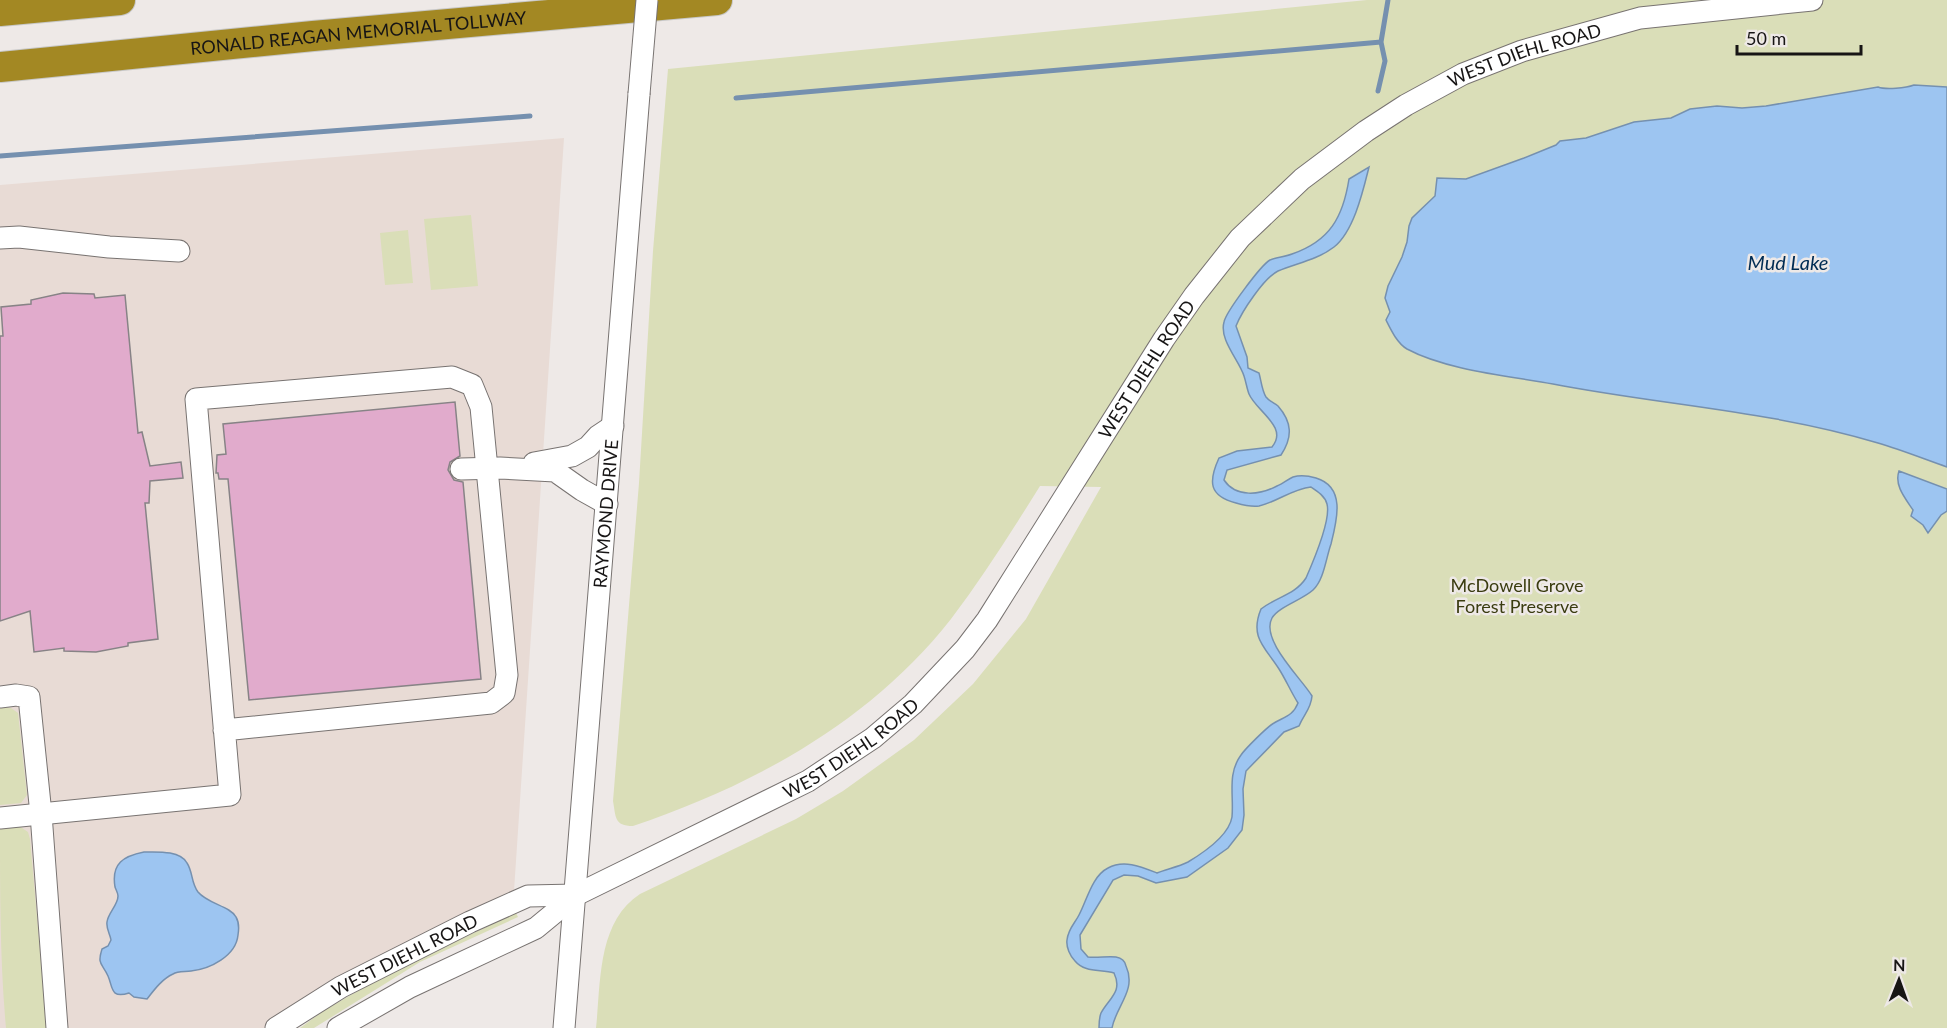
<svg xmlns="http://www.w3.org/2000/svg" width="1947" height="1028" font-family="Lato,sans-serif">
<style>
.built{fill:#e8dbd5}
.green{fill:#dadeb8}
.water{fill:#9dc5f1;stroke:#7590af;stroke-width:1.5}
.lines{fill:none;stroke-linecap:round;stroke-linejoin:round}
.stream{stroke:#7590af;stroke-width:5}
.building{fill:#e1abcc;stroke:#878386;stroke-width:1.5}
.minor-casing{stroke:#787371;stroke-width:23}
.highway-casing{stroke:#c7c7c7;stroke-width:32}
.minor{stroke:#fff;stroke-width:21}
.highway{stroke:#a38823;stroke-width:30}
.minor-bridge-casing{stroke:#787371;stroke-width:23;stroke-linecap:butt}
.minor-bridge{stroke:#fff;stroke-width:21}
.labels{text-anchor:middle;dominant-baseline:central;stroke-width:5;stroke-linejoin:round;paint-order:stroke}
.street-label{font-size:18px;fill:#171515;stroke:#eee9e7}
.park-label{font-size:18px;fill:#3a3c10;stroke:#eee9e7}
.water-label{font-size:20px;font-style:italic;fill:#002c53;stroke:#eee9e7}
</style>
<rect width="100%" height="100%" fill="#eee9e7"/>
<path class="built" d="M564,138l-50,753 -158,77 -92,60h-264v-843z"/>
<path class="green" d="M1367,0h580v1028h-1351c5,-45 1,-106 44,-134l156,-75 47,-28 71,-51 59,-56 53,-65 75,-132 -61,-1c-28,45 -57,91 -89,133 -80,102 -196,166 -318,207 -19,0 -17,-9 -20,-25l26,-318 14,-232 15,-182z
M471,215l7,71 -47,4 -7,-71z
M408,230l5,53 -28,2 -5,-52z
M0,707l11,1 7,5 9,82 -6,8 -21,2z
M19,826l9,6 2,7 17,189h-41c-6,-66 -6,-134 -6,-200z
M516,913l2,4 -98,45 -106,66h-14l23,-17 66,-38z"/>
<path class="water" d="M1914,85l33,2v380c-23,-8 -45,-17 -69,-24 -105,-32 -217,-38 -325,-59 -44,-8 -107,-14 -146,-35 -10,-6 -16,-19 -21,-29l4,-8 -5,-14 3,-12 14,-29 5,-15 2,-16 3,-8 23,-22 2,-18 29,1 58,-21 32,-13 4,-4 26,-3 48,-16 37,-4 19,-9 27,-3 25,2 24,-2 112,-19c8,3 28,1 36,-2z
M1369,167c-6,24 -15,64 -35,80 -17,13 -37,16 -56,24 -14,7 -36,40 -42,55l11,31 1,11 11,5c2,7 3,18 7,24 3,4 8,6 12,9 14,16 15,31 3,49l-54,15 -3,10c12,18 36,15 53,6 6,-2 11,-7 16,-9 7,-2 16,-1 23,1 30,9 21,42 15,66 -5,14 -7,36 -18,46 -11,10 -35,17 -41,28 -12,22 30,61 40,78 -1,13 -8,18 -13,30l-15,6 -38,39 -3,18 1,26 -2,15 -14,18 -41,29 -31,6 -18,-7 -14,-1 -11,5 -33,55 1,14 7,8c9,1 20,-1 28,0 6,1 9,4 10,9 11,24 -10,40 -14,62h-13c0,-5 0,-10 2,-15 8,-15 22,-21 13,-40 -14,-4 -29,0 -39,-12 -5,-5 -9,-14 -8,-21 1,-11 8,-17 12,-25 8,-15 13,-39 29,-47 16,-9 34,-1 49,5 10,-4 21,-6 31,-11 15,-9 41,-27 44,-45 2,-22 -5,-43 9,-62 4,-6 27,-29 33,-32 10,-6 19,-7 24,-20 -7,-11 -12,-23 -19,-34 -13,-21 -30,-31 -18,-60 15,-12 34,-14 45,-31 7,-16 25,-59 21,-74 -2,-8 -10,-13 -16,-17 -19,2 -34,15 -52,19 -7,1 -16,-1 -23,-3 -27,-7 -28,-21 -17,-45l18,-7 35,-4c17,-20 -16,-36 -23,-53 -2,-5 -3,-12 -5,-18 -5,-16 -25,-36 -20,-54 2,-10 37,-57 46,-62 6,-3 15,-3 22,-6 38,-13 51,-37 57,-75z
M1899,471l48,18v22l-6,4 -13,18 -5,-8 -12,-9 2,-6c-8,-12 -19,-25 -14,-39z
M144,852c12,0 36,-2 43,11 6,9 4,20 11,29 10,12 32,14 38,25 3,5 3,12 2,18 -2,21 -28,34 -47,36 -6,1 -13,0 -18,3 -11,5 -19,16 -26,25l-13,-2 -5,-4c-19,6 -16,-6 -21,-17 -6,-13 -11,-11 -6,-27l6,-3 3,-6c-1,-6 -5,-11 -4,-18 1,-9 11,-17 11,-26 0,-3 -2,-6 -3,-9 -4,-24 9,-31 29,-35z"/>
<g class="lines">
<path class="stream" d="M1378,91l7,-30 -4,-19 7,-42
M736,98l645,-56
M0,156l530,-40"/>
</g>
<path class="building" d="M63,293l31,1 1,4 30,-3 13,138 4,-1 8,34 31,-4 2,16 -33,3 -1,22h-4l13,136 -30,4v3l-32,6 -32,-1v-3l-30,4 -4,-41 -30,10v-285h3l-2,-29 30,-3v-4z
M455,402l5,54 -10,6 -2,8 6,10 9,2 18,197 -232,21 -21,-221h-9l-1,-6h-2l1,-18 9,-1 -3,-30z"/>
<g class="lines">
<g class="minor-casing">
<g id="minor">
<path d="M0,238l19,-1 90,10 70,4"/>
<path d="M534,463l38,-7 16,-9 10,-11 15,-10"/>
<path d="M461,469l39,-1 55,3 27,19 25,14"/>
<path d="M0,697l16,-2 13,2 12,117 16,214"/>
<path d="M0,818l230,-23 -34,-396 256,-22 20,8 9,22 26,268 -3,18 -13,10 -267,27"/>
<path id="s1" d="M276,1028l65,-41 129,-65 58,-26 48,-1"/>
<path id="s2" d="M338,1028l72,-41 126,-59 40,-33 232,-114 65,-43 40,-34 52,-55 22,-29 177,-281 30,-43 46,-58 62,-59 64,-48 40,-26 57,-31 59,-23 118,-33 172,-18"/>
<path id="s3" d="M564,1028l75,-934"/>
</g>
</g>
<g class="highway-casing">
<g id="highway">
<path d="M0,11l120,-11"/>
<path id="s4" d="M0,67l313,-31 404,-36"/>
</g>
</g>
<use href="#minor" class="minor"/>
<use href="#highway" class="highway"/>
<g class="minor-bridge-casing">
<path id="minor-bridge" d="M639,94l8,-94"/>
</g>
<use href="#minor-bridge" class="minor-bridge"/>
</g>
<g class="labels">
<g class="street-label">
<text stroke="none"><textPath href="#s4" startOffset="360">RONALD REAGAN MEMORIAL TOLLWAY</textPath></text>
<text stroke="none"><textPath href="#s2" startOffset="1576">WEST DIEHL ROAD</textPath></text>
<text stroke="none"><textPath href="#s2" startOffset="1072">WEST DIEHL ROAD</textPath></text>
<text stroke="none"><textPath href="#s3" startOffset="516">RAYMOND DRIVE</textPath></text>
<text stroke="none"><textPath href="#s2" startOffset="586">WEST DIEHL ROAD</textPath></text>
<text stroke="none"><textPath href="#s1" startOffset="148">WEST DIEHL ROAD</textPath></text>
</g>
<g class="park-label">
<text x="1517" y="585">McDowell Grove<tspan x="1517" dy="21">Forest Preserve</tspan></text>
</g>
<g class="water-label">
<text x="1788" y="262">Mud Lake</text>
</g>
</g>
<g transform="translate(1899 980) rotate(1)" stroke="#eee9e7" stroke-width="4.5" paint-order="stroke">
<path d="M0-4.5L10 22L0 15L-10 22Z" fill="#171515"/>
<text y="-9" font-size="16" font-weight="bold" text-anchor="middle" fill="#171515">N</text>
</g>
<path d="M1737 45v9h124v-9" fill="none" stroke="#171515" stroke-width="3"/>
<text x="1746" y="45" font-size="18" fill="#171515" stroke="#eee9e7" stroke-width="4.5" paint-order="stroke">50 m</text>
</svg>
